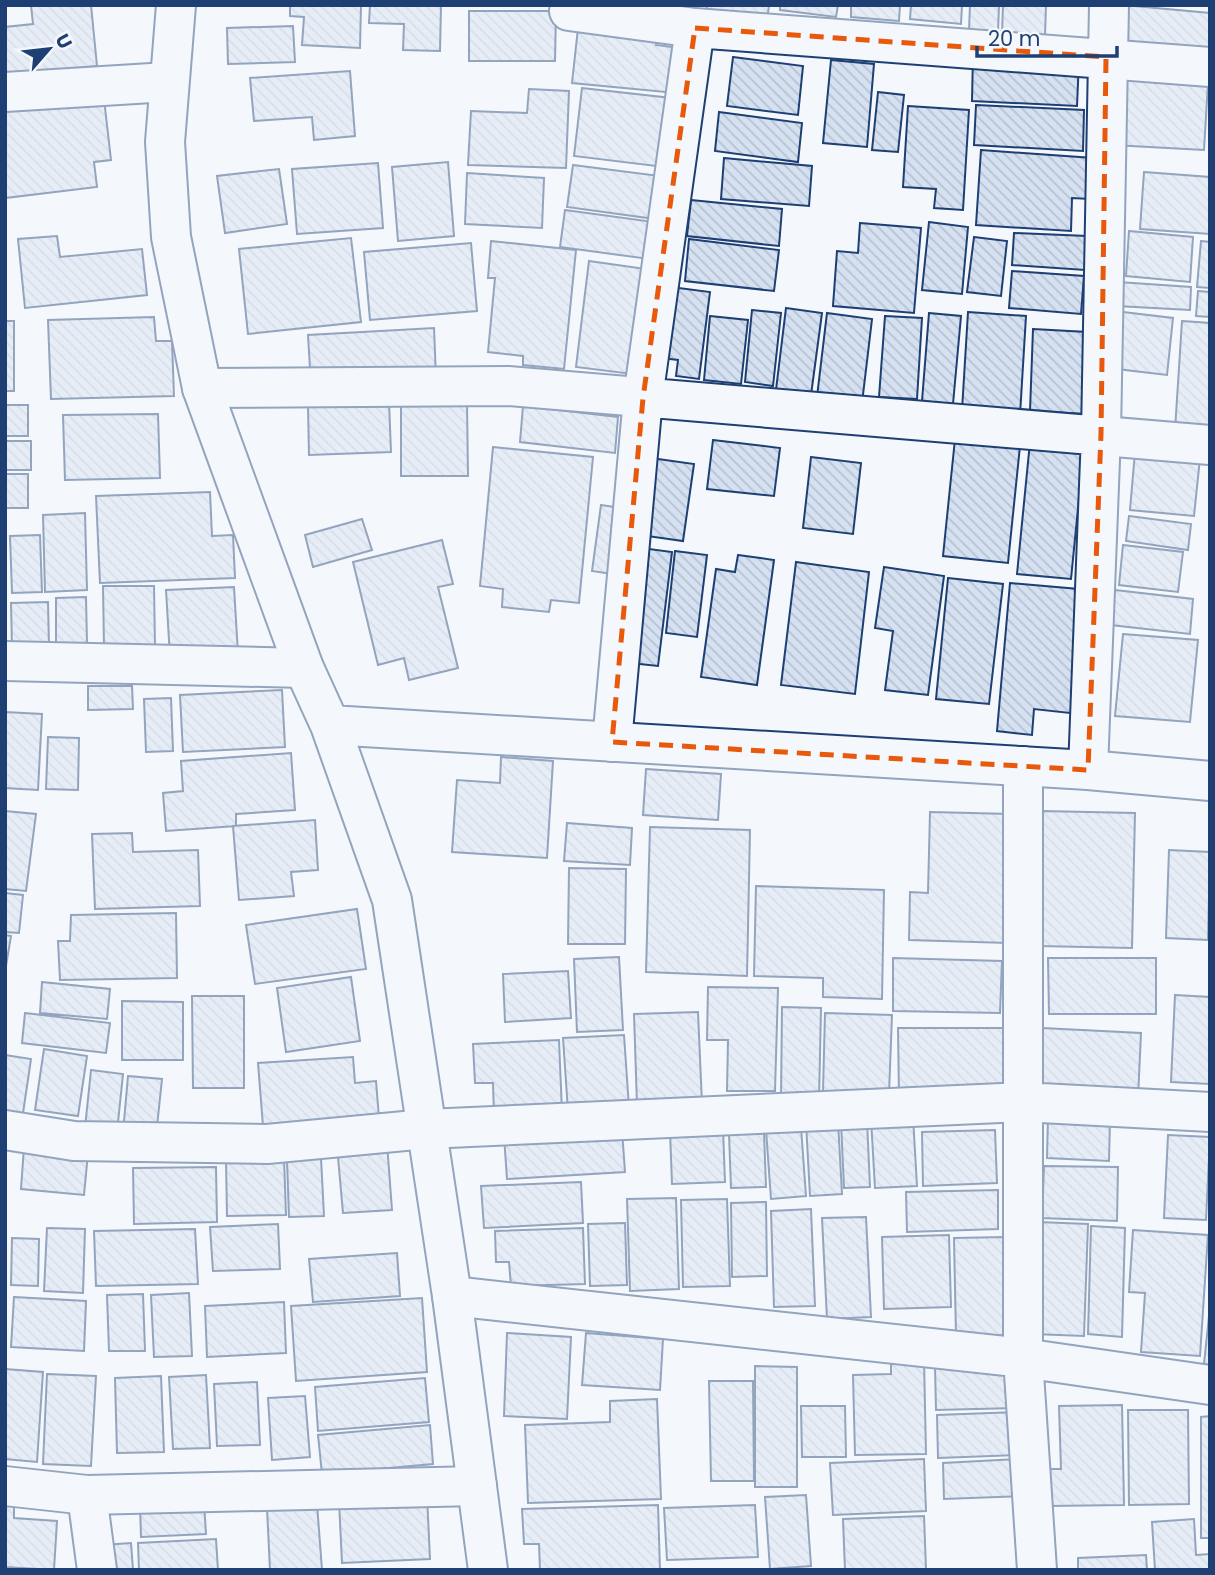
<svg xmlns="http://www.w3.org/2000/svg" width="1215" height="1575" font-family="Poppins,sans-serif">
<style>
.building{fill:url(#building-back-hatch);stroke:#1d3f73;stroke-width:2}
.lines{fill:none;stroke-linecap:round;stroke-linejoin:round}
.street-casing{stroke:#1d3f73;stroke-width:42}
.secondary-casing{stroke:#1d3f73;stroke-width:42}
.street{stroke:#f4f7fb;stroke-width:38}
.secondary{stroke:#f4f7fb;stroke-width:38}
.marked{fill:none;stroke:#e8590c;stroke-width:5;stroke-dasharray:14 9;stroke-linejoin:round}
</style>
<defs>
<pattern id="building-back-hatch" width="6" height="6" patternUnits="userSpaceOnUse" patternTransform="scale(1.75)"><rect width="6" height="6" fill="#d5e0f0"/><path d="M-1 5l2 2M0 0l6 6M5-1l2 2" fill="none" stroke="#b6c1d1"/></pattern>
</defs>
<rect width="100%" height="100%" fill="#f4f7fb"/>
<path class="building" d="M31,5h60l6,61 -92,9v-48l28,-3z
M290,5h71l-1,43 -58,-3 2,-28 -14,-1z
M370,5h71l-1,46 -37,-1 1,-26 -35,-1z
M707,5h62l-2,16 -61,-9z
M780,5h58l-2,12 -56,-7z
M851,5h49l-1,16 -48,-4z
M911,5h51l-1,19 -51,-5z
M970,5h29l-1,27 -29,-2z
M1003,5h43l-1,31 -43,-2z
M1123,5l87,8v46l-91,-8z
M469,11h87l-1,50h-86z
M293,26l2,36 -67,2 -1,-36z
M578,28l80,8 -2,9 24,3 -4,45 -104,-10z
M973,55l106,5 -2,46 -105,-5z
M733,57l70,9 -5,49 -71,-9z
M831,60l43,4 -7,83 -44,-4z
M350,71l5,65 -41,4 -2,-23 -58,4 -4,-43z
M1117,78l91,5 -4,67 -91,-5z
M582,88l89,10 -7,69 -90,-11z
M529,89l40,2 -3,77 -98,-3 3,-54 56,2z
M878,92l26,3 -6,57 -26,-2z
M104,99l7,61 -17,2 3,25 -92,11v-89z
M976,105l108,5 -1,41 -109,-6z
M908,106l61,4 -6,100 -29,-2 2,-19 -33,-2z
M719,112l83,11 -4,39 -83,-11z
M981,150l112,8 -3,41 -18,-1 -1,33 -95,-6z
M724,158l88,8 -3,40 -88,-7z
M448,162l6,74 -56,5 -6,-74z
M378,163l5,65 -86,6 -5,-65z
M573,165l87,11 -5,43 -88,-12z
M279,169l8,55 -62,9 -8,-57z
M1144,172l66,5v57l-70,-5z
M467,173l77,5 -2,50 -77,-4z
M691,200l91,9 -3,37 -92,-10z
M565,210l89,12 -5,37 -89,-12z
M929,222l39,5 -6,67 -40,-4z
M860,223l61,5 -7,85 -81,-7 4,-55 21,2z
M1129,231l64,6 -3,45 -64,-6z
M1014,233l73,3 -2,34 -73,-5z
M57,236l3,21 82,-8 5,46 -122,13 -7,-69z
M974,237l33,4 -6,55 -34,-4z
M351,238l10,84 -113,12 -9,-85z
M689,239l90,11 -5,41 -89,-10z
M491,241l85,9 -12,119 -41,-4v-9l-35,-4 7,-74h-7z
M1201,241l9,1v46l-13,-1z
M471,243l6,68 -107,9 -6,-68z
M589,261l64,9 -13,105 -64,-8z
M1012,271l72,5 -3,38 -72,-6z
M1118,282l73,5 -1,23 -73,-4z
M671,287l39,5 -11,87 -23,-3 2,-16 -17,-2z
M1198,291l12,1v25l-14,-1z
M786,308l36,5 -11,82 -35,-5z
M752,310l29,3 -8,73 -28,-4z
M968,312l58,4 -6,99 -58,-5z
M1123,312l50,6 -6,57 -50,-6z
M827,313l45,6 -10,84 -45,-6z
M929,313l32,3 -8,88 -31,-3z
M710,316l38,4 -7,64 -37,-4z
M885,316l37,2 -5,81 -38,-2z
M154,317l2,24h16l2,55 -123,3 -3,-79z
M5,321h9v70h-9z
M1182,321l28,2v110l-35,-3z
M434,328l2,50 -125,7 -3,-50z
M1033,329l54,3 -2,82 -55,-3z
M389,402l2,50 -82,3 -1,-50z
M401,402l66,1 1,73h-67z
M5,405h23v31h-23z
M523,406l95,11 -3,36 -95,-11z
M158,414l2,64 -95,2 -2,-65z
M955,439l65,7 -12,117 -65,-7z
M713,440l67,8 -6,48 -67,-7z
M5,441h26v29h-26z
M1030,442l54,6 -13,131 -54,-5z
M493,447l100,10 -14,146 -28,-3 -2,12 -47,-5 1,-18 -23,-3z
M1135,452l65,6 -6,58 -64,-6z
M811,457l50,6 -8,71 -50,-6z
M651,458l43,6 -11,77 -43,-6z
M5,474h23v34h-23z
M210,492l2,44 21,-1 2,43 -135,5 -4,-87z
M601,505l34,5 -9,66 -34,-5z
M85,513l2,77 -42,2 -2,-77z
M1129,516l62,8 -3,26 -62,-9z
M362,519l10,31 -59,17 -8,-32z
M40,535l2,57 -30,1 -2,-57z
M442,540l11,44 -15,3 20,81 -49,12 -5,-22 -26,7 -25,-103z
M1123,545l60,7 -5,40 -59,-7z
M634,547l38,5 -14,114 -37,-4z
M675,551l32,4 -10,82 -31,-4z
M738,555l36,5 -17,125 -56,-8 15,-108 19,3z
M796,562l73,10 -14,122 -74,-9z
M884,567l60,9 -16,119 -43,-5 8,-59 -18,-3z
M948,578l55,6 -14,120 -53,-5z
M1010,583l80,7 -11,124 -45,-5 -2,26 -35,-4z
M103,586h51l1,61 -51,1z
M234,587l4,67 -68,3 -4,-67z
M1115,590l78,9 -3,35 -79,-9z
M86,597l1,47 -31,1v-47z
M48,602l1,45 -37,1 -1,-45z
M1123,634l75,6 -8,82 -75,-6z
M88,686h44l1,23 -45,1z
M282,690l3,57 -102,5 -3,-57z
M171,698l2,53 -27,1 -2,-53z
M5,712l37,2 -4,76 -33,-2z
M48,737l31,1 -1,52 -32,-1z
M291,753l4,57 -59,4v12l-70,5 -3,-38 20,-2 -2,-30z
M501,757l52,4 -6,97 -95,-6 5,-72 43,3z
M646,769l75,5 -3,46 -75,-5z
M5,811l31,3 -10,77 -21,-2z
M1042,811l93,2 -3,135 -93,-2z
M930,812l81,2 -3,129 -99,-3 1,-48 18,1z
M315,820l3,50 -27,2 3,24 -55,4 -6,-74z
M567,823l65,5 -2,37 -66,-4z
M650,827l100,3 -3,146 -101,-4z
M132,833l1,19 65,-2 2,56 -105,3 -3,-75z
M1169,850l41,2 -2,88 -42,-2z
M569,868l57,1 -1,75h-57z
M756,886l128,4 -2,109 -59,-2v-19l-69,-2z
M5,893l18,2 -4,38 -14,-1z
M357,909l9,60 -111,15 -9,-59z
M176,913l1,65 -117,2 -2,-39h12l1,-26z
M5,935l6,1 -5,30h-1z
M619,957l4,73 -46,2 -3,-73z
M893,958l109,3 -2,52 -107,-2z
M1048,958h108v56h-107z
M568,971l3,47 -66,4 -2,-48z
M351,977l9,64 -74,11 -9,-64z
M42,982l68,7 -3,30 -67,-6z
M708,987l70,1 -3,103h-48l1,-51h-21z
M1175,995l35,2v87l-39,-2z
M192,996h52v92h-51z
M122,1001l61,1v58h-61z
M782,1007l39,1 -2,93 -38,-1z
M698,1012l4,92 -65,1 -3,-91z
M25,1013l85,10 -4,30 -84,-10z
M825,1013l67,2 -3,79 -66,-2z
M898,1028h105l1,69h-105z
M1042,1028l99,5 -3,65 -99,-6z
M624,1035l5,73 -61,3 -5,-73z
M559,1040l3,72 -68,3 -1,-32h-18l-2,-39z
M44,1049l43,7 -9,60 -43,-6z
M5,1055l26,4 -9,61 -17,-3z
M353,1057l2,26 21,-2 3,37 -116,8 -5,-63z
M91,1070l32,4 -6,58 -32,-4z
M128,1076l34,3 -6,57 -33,-3z
M913,1117l4,69 -42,2 -4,-69z
M1048,1117l62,3 -1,41 -62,-3z
M838,1121l4,73 -32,2 -4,-73z
M867,1121l3,66 -26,1 -3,-66z
M801,1127l5,69 -35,3 -5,-69z
M723,1129l2,53 -53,2 -2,-53z
M622,1130l3,42 -118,7 -3,-43z
M995,1130l2,53 -74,3 -1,-54z
M764,1133l2,54 -35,1 -2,-54z
M1168,1135l42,2 -4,83 -42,-2z
M387,1143l5,67 -49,3 -6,-67z
M24,1147l64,6 -4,42 -63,-6z
M284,1158l2,57 -59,1 -1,-56z
M321,1158l3,58 -35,1 -2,-57z
M1044,1166l74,1 -1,54 -75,-3z
M216,1167l1,55 -83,2 -1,-56z
M581,1182l2,41 -99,5 -3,-42z
M998,1190v39l-91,3 -1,-40z
M676,1198l3,91 -49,2 -3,-92z
M727,1199l3,87 -47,1 -2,-87z
M766,1202l1,74 -35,1 -1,-74z
M811,1209l4,97 -41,1 -3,-96z
M866,1217l5,100 -44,2 -5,-101z
M1038,1222l50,2 -4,112 -51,-2z
M625,1223l2,62 -37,1 -2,-62z
M278,1224l2,45 -67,2 -3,-44z
M1091,1226l34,2 -3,109 -34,-3z
M47,1228l38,1 -2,64 -39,-2z
M583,1228l2,56 -74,2 -2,-24h-13l-1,-31z
M195,1229l3,55 -102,2 -2,-55z
M1133,1230l75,5 -8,121 -59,-4 4,-59 -16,-1z
M949,1235l2,72 -67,2 -2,-72z
M1006,1237l2,98 -52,1 -2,-98z
M12,1238l27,1 -1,47 -27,-1z
M397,1253l3,43 -87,6 -4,-43z
M189,1293l3,63 -38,1 -3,-62z
M143,1294l2,57h-36l-2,-56z
M14,1297l72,4 -2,50 -73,-4z
M422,1298l5,74 -131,9 -5,-75z
M284,1302l2,51 -79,4 -2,-51z
M1210,1306v59l-6,-1z
M507,1333l64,4 -4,82 -63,-3z
M586,1333l77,6 -3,51 -78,-5z
M891,1359h33l2,95 -71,1 -2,-80 38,-1z
M1015,1365l1,43 -80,2 -1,-43z
M755,1366l42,1v120h-42z
M5,1369l38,3 -6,90 -32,-3z
M47,1374l49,2 -5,90 -48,-2z
M206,1375l4,73 -37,1 -4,-72z
M161,1376l3,76 -47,1 -2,-75z
M425,1378l4,44 -111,9 -3,-44z
M709,1381h44l1,100h-43z
M257,1382l3,63 -43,1 -3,-62z
M305,1396l5,61 -38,3 -4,-62z
M657,1399l4,100 -133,4 -3,-78 85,-3v-21z
M1122,1405l2,100 -75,1v-37h12l-2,-63z
M801,1406h44l1,51h-44z
M1128,1410h60l1,94 -60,1z
M1018,1412l2,43 -82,3 -1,-43z
M1210,1416v122h-9v-121z
M430,1425l3,39 -111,10 -4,-39z
M924,1459l2,52 -93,4 -3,-52z
M1020,1459l2,37 -78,3 -1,-36z
M806,1495l5,71 -41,3 -5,-72z
M427,1496l3,63 -88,4 -3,-62z
M5,1502h9v16l43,3 -3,49 -49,-3z
M204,1502l2,32 -65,3 -1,-32z
M317,1504l5,66h-52l-3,-62z
M658,1505l2,65h-120l-1,-26h-15l-2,-35z
M755,1505l3,52 -91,3 -3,-52z
M924,1516l2,53 -81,1 -2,-51z
M1194,1519l2,36 14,-1v16h-55l-3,-48z
M216,1539l2,31h-79l-1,-27z
M131,1543l2,27h-28l-2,-25z
M1146,1555l1,15h-69v-12z"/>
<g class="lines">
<g class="street-casing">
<path id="street" d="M569,11l126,17
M5,92l163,-10
M202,388l306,-2 702,59
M5,661l299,7
M612,742l31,-344 52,-370 515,39
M1023,766v592l14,212
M1088,770l13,-336 8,-429
M5,1130l69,11 193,3 159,-15 596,-27 188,10
M452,1296l571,62 187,27
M5,1486l82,9 390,-9
M87,1495l10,75"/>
</g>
<g class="secondary-casing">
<path id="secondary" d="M176,5l-11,137 6,95 31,151 102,280 26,57 62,175 60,396 36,274
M330,725l758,45 122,11"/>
</g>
<use href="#street" class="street"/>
<use href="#secondary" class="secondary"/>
</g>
<path d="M0 0H1215V1575H0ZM695,28l411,29 -5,377 -13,336 -476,-28 31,-344z" fill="#f4f7fb" fill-opacity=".55" fill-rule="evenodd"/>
<path class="marked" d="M695,28l411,29 -5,377 -13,336 -476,-28 31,-344z"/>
<rect width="1215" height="1575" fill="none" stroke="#1d3f73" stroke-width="14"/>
<g transform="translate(49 49) rotate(62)" stroke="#f4f7fb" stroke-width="5" paint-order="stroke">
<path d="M0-5L12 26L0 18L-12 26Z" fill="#1d3f73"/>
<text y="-10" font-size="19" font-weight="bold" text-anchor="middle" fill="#1d3f73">U</text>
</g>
<path d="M977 46v10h140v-10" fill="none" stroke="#1d3f73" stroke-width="3.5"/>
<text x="988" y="46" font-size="21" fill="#1d3f73" stroke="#f4f7fb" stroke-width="5" paint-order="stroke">20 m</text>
</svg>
